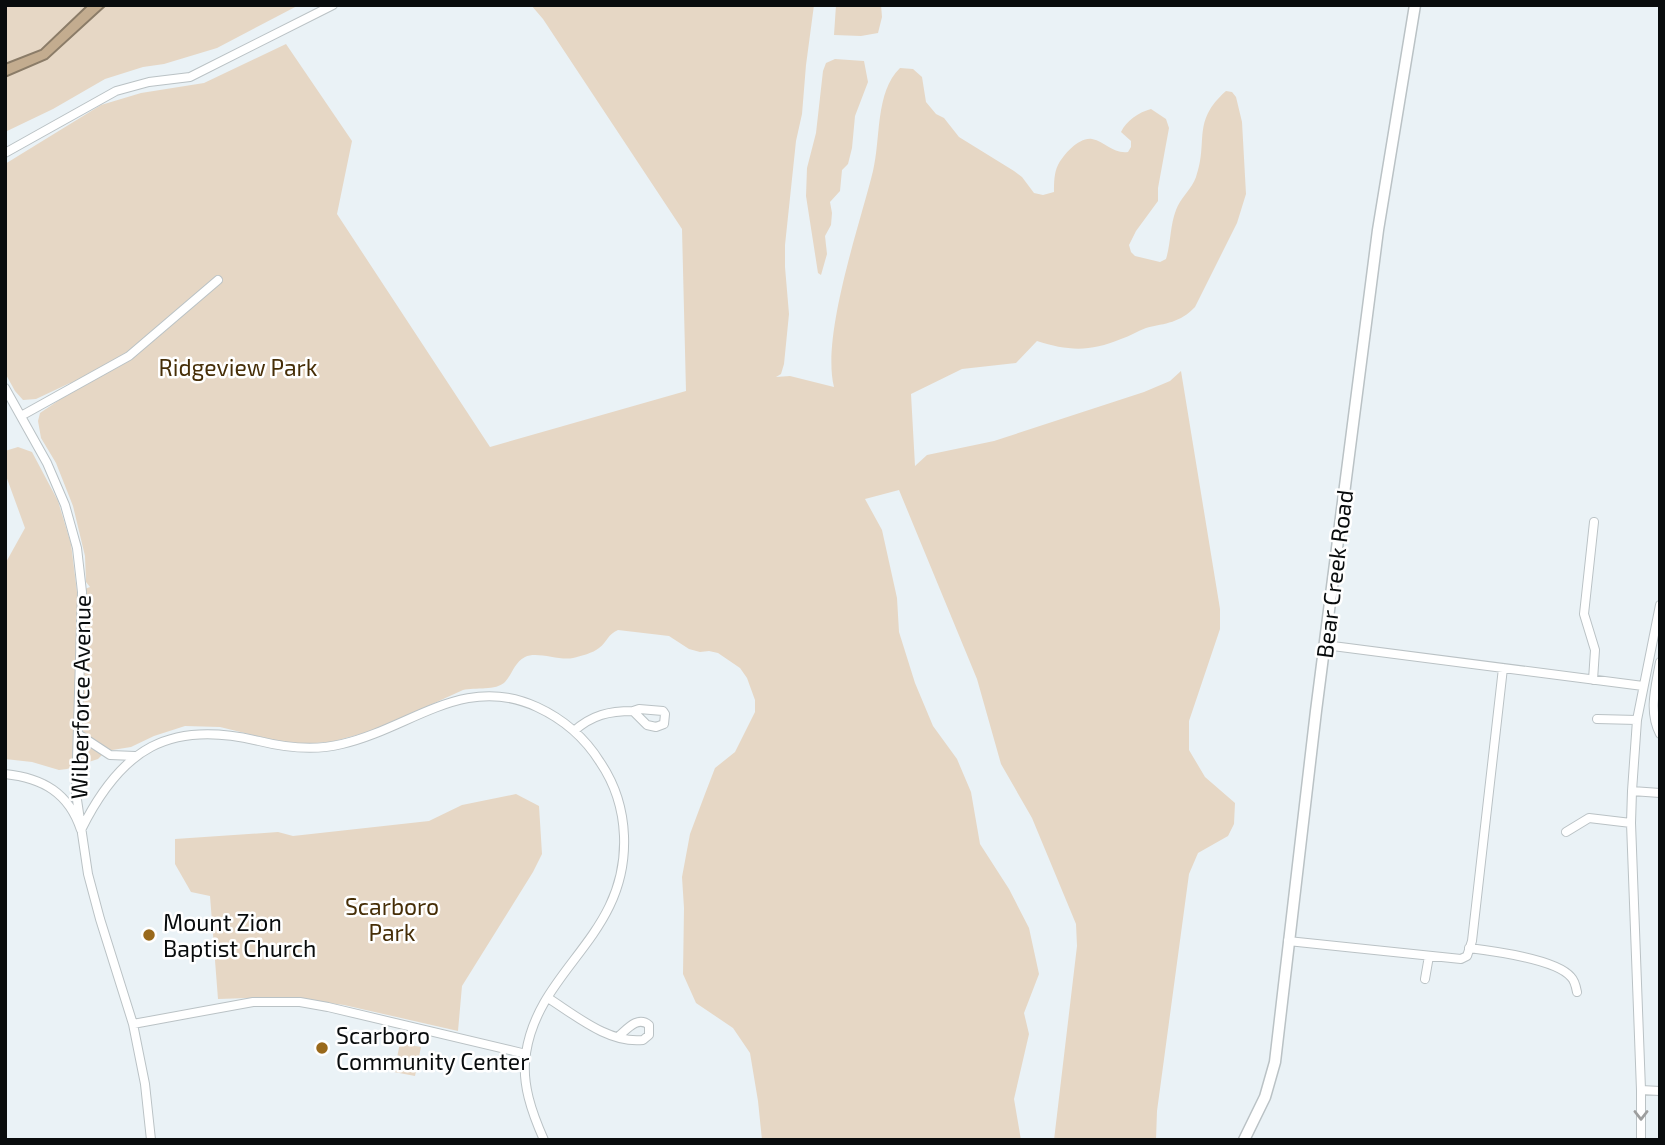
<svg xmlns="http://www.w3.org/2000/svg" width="1665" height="1145" font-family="'Exo 2',sans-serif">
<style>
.green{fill:#e6d7c5}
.water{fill:#c3ac8f;stroke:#8b7c68;stroke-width:2}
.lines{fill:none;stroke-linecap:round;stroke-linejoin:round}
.street-casing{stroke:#bac2c5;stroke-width:10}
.secondary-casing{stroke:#bac2c5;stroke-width:13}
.street{stroke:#fff;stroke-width:8}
.secondary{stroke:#fff;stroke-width:10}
.oneway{stroke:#9d9e9e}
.poi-dot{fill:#99691b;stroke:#fff;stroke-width:2.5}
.labels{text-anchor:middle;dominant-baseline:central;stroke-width:5;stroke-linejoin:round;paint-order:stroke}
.park-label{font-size:23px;fill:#462e07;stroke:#fff}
.street-label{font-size:23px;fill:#090c0d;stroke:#fff}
.poi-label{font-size:23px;fill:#090c0d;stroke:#fff;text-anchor:start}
</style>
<rect width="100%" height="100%" fill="#eaf2f6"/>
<path class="green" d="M5,5h83l-47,45 -36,14z
M106,5h193l-82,43 -53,16 -21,3 -38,12 -52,30 -48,23v-55l42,-18z
M531,5h283l-8,60 -4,49 -6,27 -11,104v22l4,47 -5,50 -3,10 -5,3 14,-1 44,11c-13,-51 26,-163 39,-216 8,-32 2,-79 27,-103l13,1 9,8 4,25 10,12 8,4 15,19 55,34 8,6 12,16 9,2 11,-3c0,-9 0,-19 4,-27 6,-11 21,-28 34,-26 14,3 21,15 36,13l3,-5v-6l-10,-9c5,-11 18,-20 30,-23l15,10 3,9 -11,60v13l-22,30 -7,14 2,7 4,4 25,6 6,-3c5,-16 4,-34 10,-49 4,-12 16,-21 20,-33 13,-36 -5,-55 30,-86l6,1 4,5 6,25 4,72 -9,29 -42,84c-15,16 -29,16 -49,21 -8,3 -16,8 -25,11 -31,13 -53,12 -84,2l-21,22 -54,6 -51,25 4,72 12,-11 67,-14 150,-49 26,-11 11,-10 39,238v20l-31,92v29l16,27 30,26 -1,21 -6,12 -30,17 -9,21 -32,237 -1,29h-102l23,-194 -1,-22 -44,-106 -31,-54 -24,-85 -78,-189 -34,9 17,31 15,68 2,34 16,51 18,43 24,33 14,33 9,52 29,45 20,39 10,46 -15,39 5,21 -15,65 7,41h-259l-4,-39 -8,-48 -17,-25 -37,-25 -13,-29 1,-66 -2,-31 8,-43 15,-40 10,-26 20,-16 20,-40v-12l-8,-22 -7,-10 -22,-15 -9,-2 -9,1 -11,-3 -20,-13 -51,-6c-10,4 -11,12 -19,18 -6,5 -18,8 -26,10 -14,3 -36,-7 -48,-1 -11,6 -12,16 -20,25 -9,9 -30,5 -42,8l-88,40 -44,12 -31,2 -22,-3 -58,-14 -35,-1 -31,10 -23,11 -25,4 -8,8 -31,10 -8,1 -27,-8 -27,-3v-195l20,-36 -20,-55v-22l13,-4 14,5 26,49 13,43 6,48 13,-5 -4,-5 -1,-26 -12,-50 -17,-43 -15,-25 -3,-17 2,-8 31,-21 -1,-9 -34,16 -13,1 -8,-9 -10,-18v-209l96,-59 40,-12 63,-10 82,-39 66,97 -15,73 153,233 196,-56 -4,-162 -139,-210z
M836,5h45l1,12 -4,16 -17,3 -27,-1z
M835,59l29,2 4,21 -13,34 -3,32 -4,16 -6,6 -2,21 -10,11 2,11 -1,12 -6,11 2,18 -6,21 -3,-2 -12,-77 1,-28 9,-35 7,-62 3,-8z
M516,794l23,12 3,48 -9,18 -71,114 -4,45 -114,-26 -60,-8 -66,2 -8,-103 -19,-4 -16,-28v-25l103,-7 15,4 136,-15 33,-16z
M400,1043l21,4 -6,29 -21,-4z"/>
<path class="water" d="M88,5h18l-59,54 -42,18v-13l36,-14z"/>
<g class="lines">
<g class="street-casing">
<path id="street" d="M5,153l111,-62 33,-9 41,-5 143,-72
M5,388l42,75 18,42 12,43 5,44 -6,201 12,81 12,45 33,105 12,60 6,56
M21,416l108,-60 89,-76
M1660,605l-23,115 -5,71 -1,32 10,267 19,1
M1325,645l318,41
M1660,662c-4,24 -12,49 0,72
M1593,680l2,-30 -11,-36 10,-92
M639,709l24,2 2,3 -1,10 -8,3 -9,-2 -14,-14z
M1597,719l40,1
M574,731c18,-16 35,-20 59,-20
M78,734l32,21 25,1
M5,774c38,4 64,19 76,56 40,-81 88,-111 178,-89 28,7 55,10 83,3 69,-16 122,-71 195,-37 26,12 48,31 63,55 15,22 23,48 24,74 4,100 -85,132 -98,217 -5,30 6,60 18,87
M1632,791l28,2
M1566,832l23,-14 42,5
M1288,941l173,18 6,-3 5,-15 31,-273
M1469,948c24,3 87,11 102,29 4,4 5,10 6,15
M1425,979l4,-23
M548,998c27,17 61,46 95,42l6,-5v-10c-11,-9 -21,3 -30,11
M133,1024l120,-22h47l28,5 198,47
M1641,1090v50"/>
</g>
<g class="secondary-casing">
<path id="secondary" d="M1244,1140l21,-43 10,-35 41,-351 62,-481 37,-225"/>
</g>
<use href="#street" class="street"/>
<use href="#secondary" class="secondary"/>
</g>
<defs><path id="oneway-chevron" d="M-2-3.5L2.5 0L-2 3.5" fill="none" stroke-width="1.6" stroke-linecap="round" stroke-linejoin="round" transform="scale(1.75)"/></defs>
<use class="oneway" href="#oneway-chevron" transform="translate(1641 1115) rotate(90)"/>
<g class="poi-dot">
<circle cx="149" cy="935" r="7"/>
<circle cx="322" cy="1048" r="7"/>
</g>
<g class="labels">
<g class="park-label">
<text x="238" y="367">Ridgeview Park</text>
<text x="392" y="906">Scarboro<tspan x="392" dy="26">Park</tspan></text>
</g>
<g class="street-label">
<text transform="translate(1334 574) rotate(-83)">Bear Creek Road</text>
<text transform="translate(80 697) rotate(-89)">Wilberforce Avenue</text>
</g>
<g class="poi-label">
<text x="163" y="922">Mount Zion<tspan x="163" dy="26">Baptist Church</tspan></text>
<text x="336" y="1035">Scarboro<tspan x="336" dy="26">Community Center</tspan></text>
</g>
</g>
<rect width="1665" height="1145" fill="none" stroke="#090c0d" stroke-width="14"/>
</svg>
